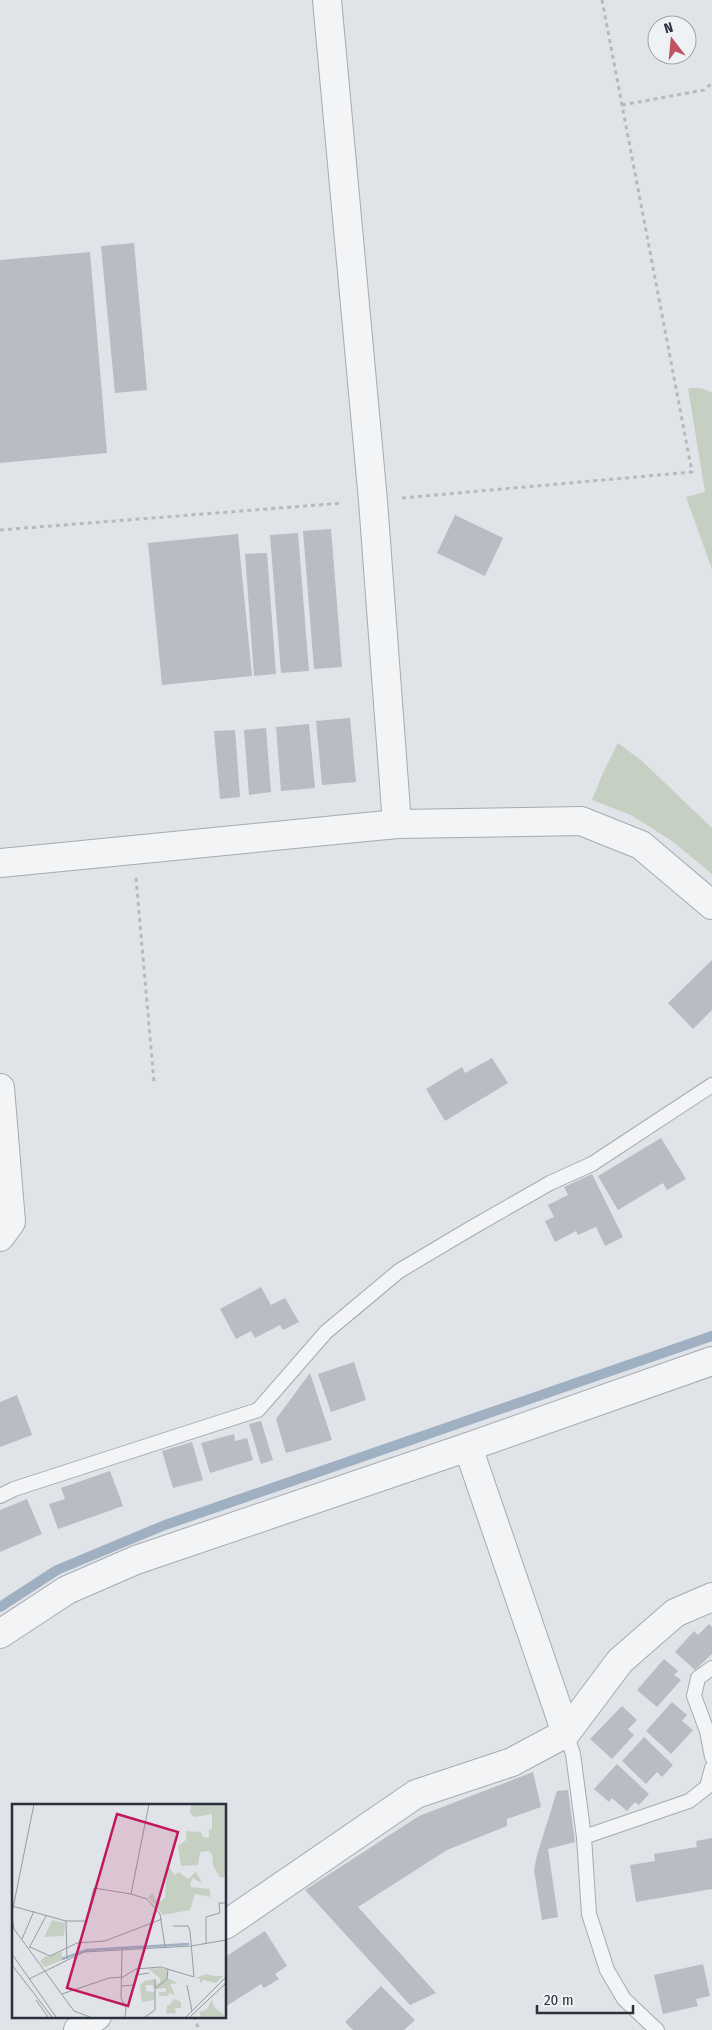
<svg xmlns="http://www.w3.org/2000/svg" width="712" height="2030" font-family="'Fira Sans Condensed',sans-serif">
<style>
.green{fill:#c6d0c2}
.lines{fill:none;stroke-linecap:round;stroke-linejoin:round}
.stream{stroke:#9fb0c3;stroke-width:10}
.building{fill:#b8bcc3}
.service-casing{stroke:#a6aab1;stroke-width:16}
.minor-casing{stroke:#a6aab1;stroke-width:30}
.tertiary-casing{stroke:#a6aab1;stroke-width:30}
.path{stroke:#b6babe;stroke-width:3;stroke-dasharray:4 4;stroke-linecap:butt}
.service{stroke:#f2f4f6;stroke-width:14}
.minor{stroke:#f2f4f6;stroke-width:28}
.tertiary{stroke:#f2f4f6;stroke-width:28}
.inset-river{fill:none;stroke:#9fb0c3;stroke-width:2.5}
.inset-road{fill:none;stroke:#979ca3;stroke-width:1}
.view{fill:#c2185b;fill-opacity:0.15;stroke:#c2185b;stroke-width:2.5}
.inset-edge{fill:none;stroke:#2a313d;stroke-width:2.5}
</style>
<rect width="100%" height="100%" fill="#e0e3e7"/>
<path class="green" d="M688,388h12l12,4v177l-26,-72 19,-5z
M618,743l24,18 70,67v46l-40,-33 -41,-26 -39,-15 11,-27z"/>
<g class="lines">
<path class="stream" d="M0,1607l57,-37 108,-45 547,-189"/>
</g>
<path class="building" d="M134,243l13,147 -32,3 -14,-147z
M90,252l17,201 -107,10v-203z
M455,515l48,23 -18,38 -48,-23z
M331,529l11,138 -28,2 -11,-138z
M298,533l11,138 -28,2 -11,-138z
M238,534l14,142 -90,9 -14,-142z
M267,553l9,121 -22,2 -9,-122z
M350,718l6,64 -34,3 -6,-64z
M309,724l6,64 -34,3 -5,-64z
M266,728l5,64 -22,3 -5,-65z
M235,730l5,67 -20,2 -6,-68z
M712,960v50l-19,19 -25,-26z
M492,1058l16,25 -63,38 -19,-32 36,-22 3,6z
M661,1138l25,41 -19,11 -4,-7 -45,27 -20,-34z
M592,1174l31,63 -18,9 -9,-19 -18,8 -2,-4 -21,11 -10,-21 9,-4 -6,-12 20,-10 -4,-8z
M261,1287l10,18 14,-7 14,24 -16,8 -3,-5 -25,13 -4,-7 -15,8 -16,-30z
M354,1362l12,38 -35,12 -13,-38z
M310,1373l22,67 -46,13 -10,-34z
M17,1395l15,40 -32,12v-45z
M261,1421l12,39 -12,4 -12,-40z
M234,1434l1,7 12,-3 6,22 -43,13 -9,-30z
M192,1442l11,38 -30,8 -11,-37z
M110,1471l13,35 -65,23 -9,-25 16,-5 -4,-11z
M27,1499l15,35 -42,18v-42z
M709,1624l3,3v27l-17,16 -20,-18 19,-21 4,4z
M664,1659l14,12 -4,4 7,5 -24,27 -20,-17z
M672,1702l15,13 -5,6 11,9 -22,24 -25,-23z
M622,1706l15,14 -9,9 6,6 -22,24 -22,-20z
M644,1737l29,28 -11,12 -5,-5 -11,12 -24,-23z
M617,1764l32,30 -10,11 -4,-3 -8,9 -15,-13 -3,4 -15,-13z
M533,1772l8,35 -34,12v7l-60,24 -89,57 78,86 -26,12 -105,-115 114,-74z
M568,1790l7,52 -27,7 10,68 -16,3 -8,-50 3,-15 20,-64z
M712,1838v51l-76,13 -6,-37 25,-4 -1,-7 43,-7 -1,-6z
M265,1931l22,35 -12,8 4,5 -15,9 -3,-4 -36,23v-50z
M703,1964l7,32 -14,3 2,7 -35,8 -9,-39z
M381,1986l34,34 -11,10h-51l-8,-8z"/>
<g class="lines">
<g class="service-casing">
<path id="service" d="M0,1496l14,-7 244,-79 68,-78 73,-61 74,-44 77,-44 42,-19 120,-79
M712,1668l-14,10 -4,18 13,35 5,26
M566,1733l7,21 11,83 5,77 18,56 17,29 33,31
M584,1837l105,-36 18,-14 5,-19"/>
</g>
<g class="minor-casing">
<path id="minor" d="M327,0l46,501 24,323
M0,863l397,-39 184,-3 60,24 71,60
M0,1088l11,134 -11,15
M468,1447l98,286
M225,1925l191,-131 96,-32 54,-29 54,-72 55,-48 37,-16
M78,2030l19,-14"/>
</g>
<g class="tertiary-casing">
<path id="tertiary" d="M0,1634l67,-44 69,-30 332,-113 244,-86"/>
</g>
<path class="path" d="M622,105l82,-15 8,-7
M402,498l290,-26 -90,-472
M0,530l343,-27
M136,878l18,204
M194,2016l5,14"/>
<use href="#service" class="service"/>
<use href="#minor" class="minor"/>
<use href="#tertiary" class="tertiary"/>
</g>
<g transform="translate(12 1804)">
<rect width="214" height="214" fill="#e0e3e7"/>
<path d="M179,0h35v74l-6,-1 -7,-11 -1,-12 -3,-3 -9,1 -2,13 -17,1 -3,-20 8,-6v-9l15,1 2,5 6,1v-9l3,1v-16l-18,3 -4,-4zM155,60l7,11 5,-3 9,7 8,-7 6,11 -10,-5 -2,9 20,2v8l-15,-3 -5,16 -27,5 -15,-18 4,-4 6,10 7,-5zM40,116l13,3 -1,13 -20,1zM50,148v8l-17,7 -5,-5 4,-5zM149,164l7,2 -1,8 11,5 -8,1 5,11 -6,-2 -1,3h-9v-4h7v-4l-12,1 -1,-4h-7v6l9,1 -1,8 -12,2 -2,-16 4,-5 11,-2 1,5 4,-1v-5l-12,-9zM195,170l7,2h9l-7,7 -13,-3 -3,4v-5l-5,-1zM162,195l7,3v6h-6l1,5 -10,1 1,-9h3zM200,196l2,7 12,10h-25l-2,-5 8,-3z" fill="#c6d0c2"/>
<path class="inset-river" d="M50,155l25,-9 102,-6"/>
<path class="inset-road" d="M119,90l18,-90M0,102l54,15h20l8,-33 37,6 16,5 13,15 5,33M0,109l22,-109M0,114l2,11 60,82 16,6M54,117l1,38M10,135l12,-28M194,140v-27l14,-4 -1,-10h7M18,143l20,9 27,-13 28,-2 57,-22M17,144l17,-32M110,146l-1,48 5,10 -1,9M0,150l44,63M0,161l40,52M17,175l55,-27 107,-6 35,-6M175,181l5,26M110,182l12,-1 2,-10 13,-2M144,184l11,-9 1,-10M50,190l47,-16 14,-1 13,-8 25,-2 33,10 -4,-46 -2,-5h-15M24,196l12,17M133,213l10,-7v-31M174,213l40,-40M178,213l36,-34"/>
<path class="view" d="M105,10l61,18 -50,174 -61,-18z"/>
<rect width="214" height="214" class="inset-edge"/>
</g>
<g transform="translate(672 40) rotate(344)"><circle r="24" fill="#eff2f5" stroke="#a0a5ab"/>
<path d="M0-4L9 19L0 12L-9 19Z" fill="#bf5362"/>
<text y="-8" font-size="14" font-weight="bold" text-anchor="middle" fill="#2a313d">N</text>
</g>
<path d="M537 2005v8h96v-8" fill="none" stroke="#2a313d" stroke-width="2.5"/>
<text x="544" y="2005" font-size="15" fill="#2a313d" stroke="#eff2f5" stroke-width="4" paint-order="stroke">20 m</text>
</svg>
